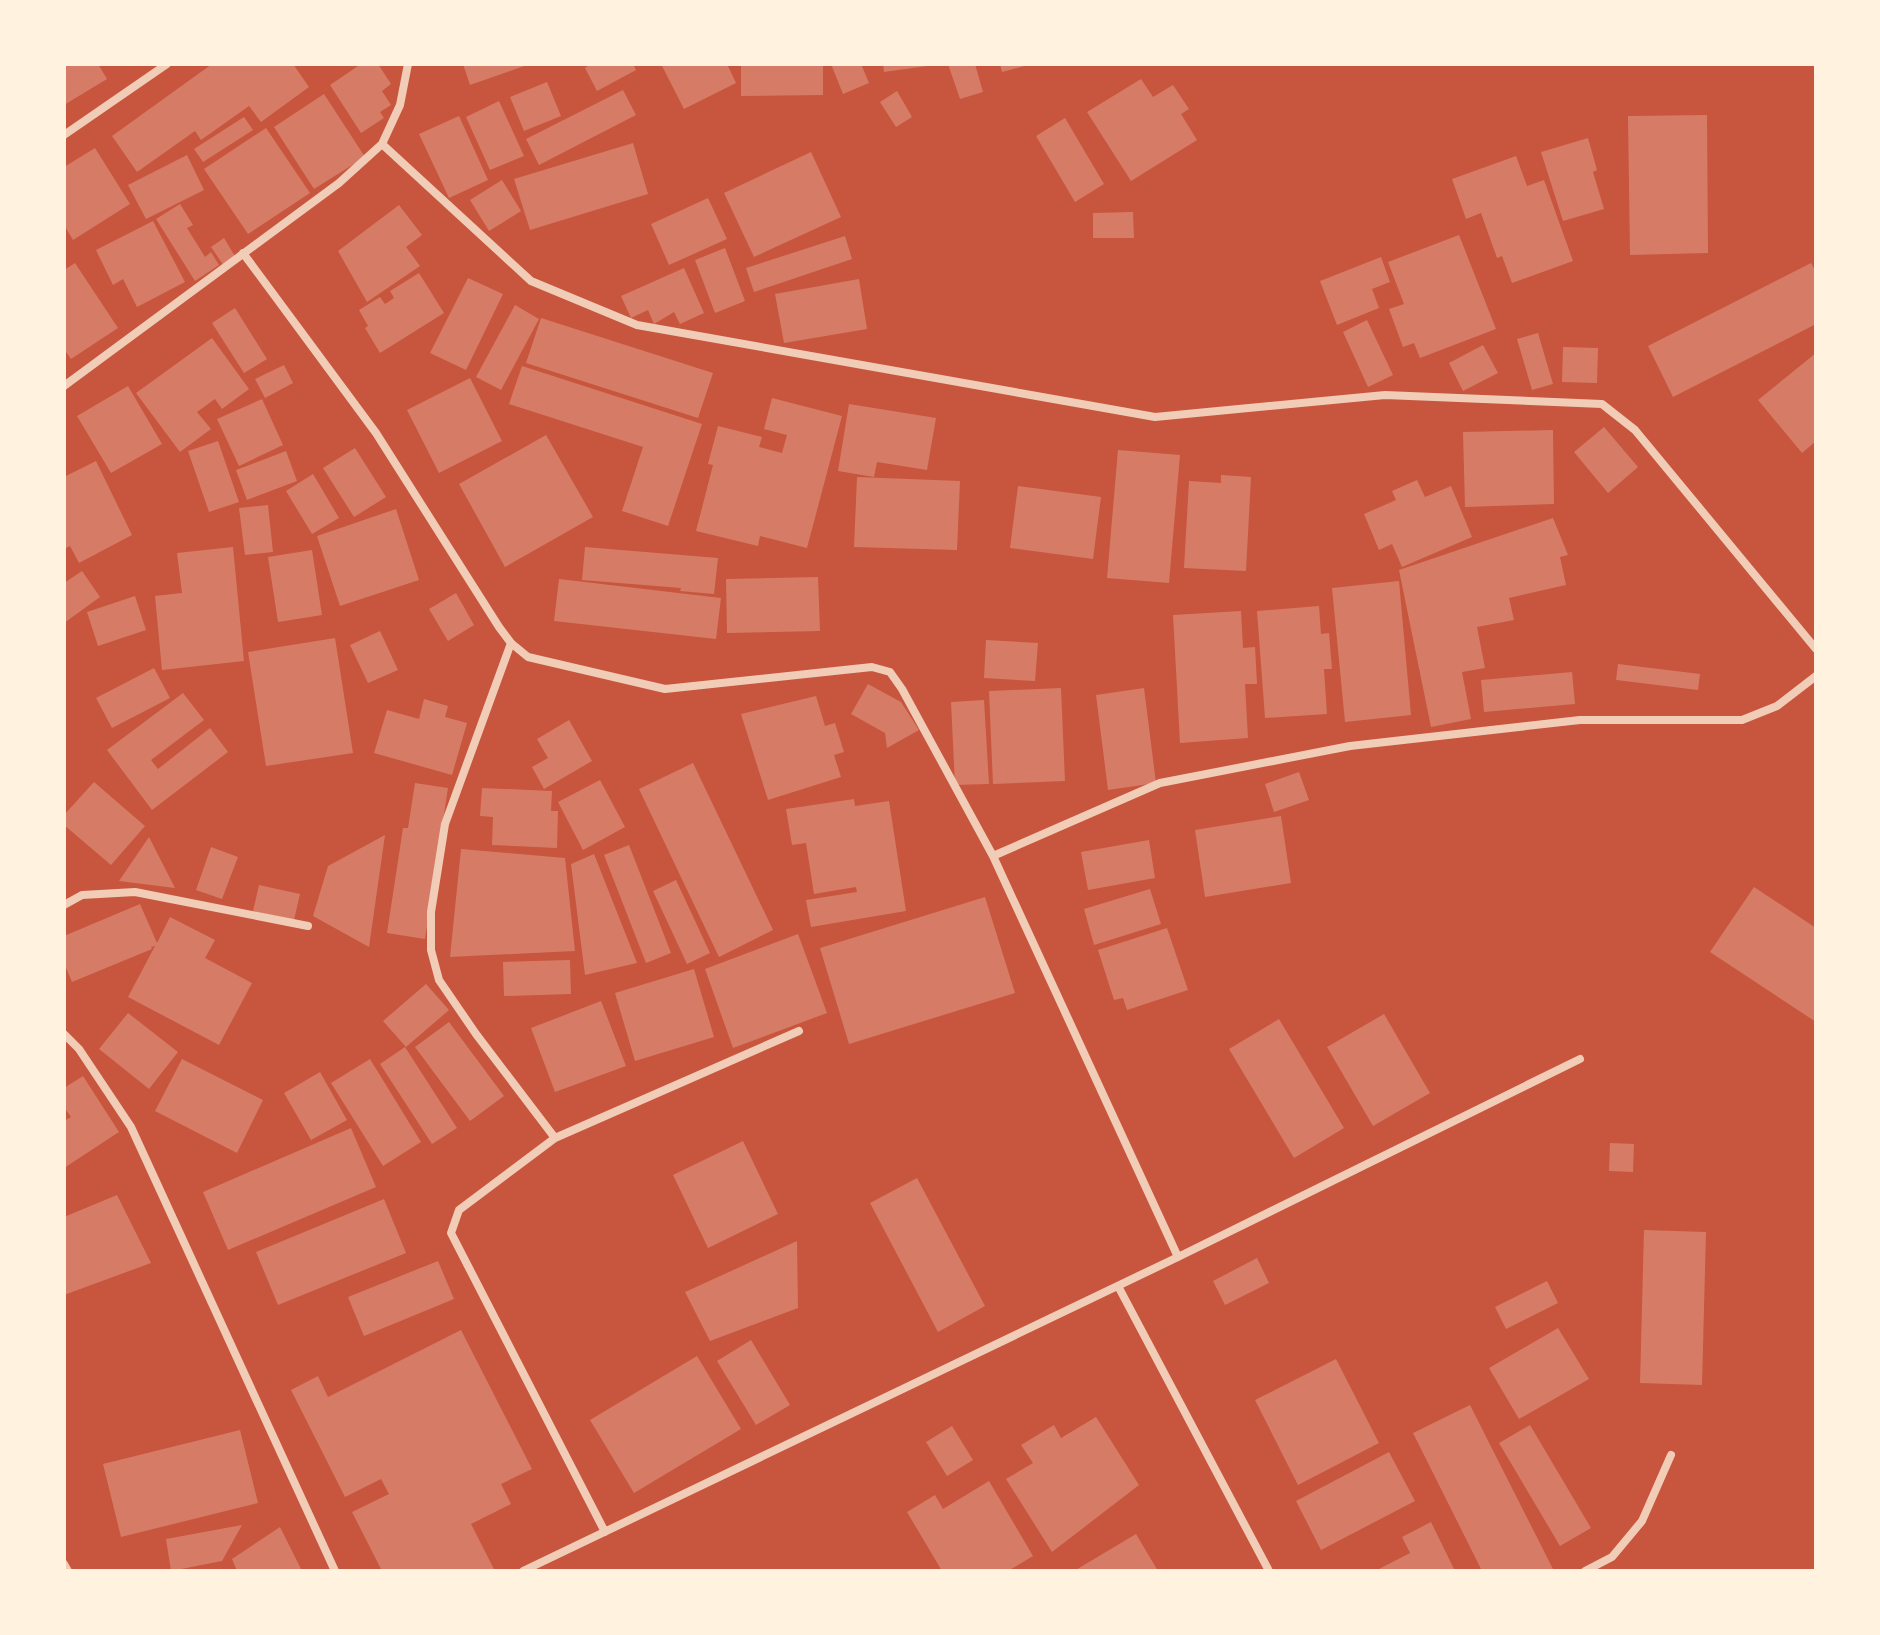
<svg xmlns="http://www.w3.org/2000/svg" width="1880" height="1635" font-family="'DejaVu Sans',sans-serif">
<style>
.building{fill:#d67c66}
.lines{fill:none;stroke-linecap:round;stroke-linejoin:round}
.minor{stroke:#f1ccb7;stroke-width:8}
</style>
<rect width="100%" height="100%" fill="#c8553d"/>
<path class="building" d="M64,64h34l9,15 -43,26z
M212,64h81l16,23 -48,35 -12,-16 -48,34 -6,-9 -58,41 -25,-36z
M361,64h17l13,20 -9,7 9,14 -11,7 4,6 -23,15 -31,-48z
M463,64h67l-60,21z
M591,64h42l3,6 -39,21 -12,-23z
M661,64h66l9,19 -52,26z
M741,64h82v31l-82,1z
M831,64h30l8,19 -26,11z
M883,64h44v2l-43,6z
M948,64h27l8,28 -23,7z
M1000,64h28v1l-26,7z
M1141,79l12,18 20,-12 16,24 -8,5 16,26 -66,41 -44,-69z
M547,82l14,34 -37,15 -14,-34z
M623,90l13,25 -97,50 -13,-26z
M897,91l15,26 -16,10 -16,-25z
M324,94l41,63 -51,32 -40,-62z
M499,101l25,55 -34,14 -24,-53z
M1707,115l1,138 -78,2 -2,-139z
M459,116l29,64 -39,18 -30,-64z
M244,117l9,13 -50,32 -9,-13z
M1065,118l39,66 -29,18 -39,-66z
M266,128l44,65 -62,41 -44,-65z
M1588,138l9,32 -4,2 11,37 -41,12 -22,-69z
M633,143l15,51 -118,36 -16,-51z
M95,148l35,56 -57,36 -9,-15v-58z
M811,152l30,65 -87,40 -30,-64z
M187,155l17,35 -58,29 -18,-34z
M1516,156l11,30 17,-6 29,81 -61,22 -10,-27 -5,2 -16,-45 -15,6 -14,-40z
M502,180l19,31 -32,20 -19,-31z
M708,198l19,41 -58,26 -18,-41z
M180,204l13,21 -6,3 18,29 6,-5 8,13 -24,16 -39,-62z
M399,205l23,30 -16,12 14,19 -53,36 -29,-51z
M1133,212l1,26h-41v-25z
M153,221l32,61 -48,25 -14,-28 -10,6 -17,-35z
M1459,235l37,94 -76,29 -6,-15 -11,4 -14,-38 15,-5 -16,-42z
M845,236l7,23 -98,33 -8,-24z
M224,238l12,20 -12,8 -13,-19z
M725,248l20,53 -30,12 -20,-53z
M1381,257l9,25 -18,7 7,19 -42,17 -17,-44z
M75,263l43,65 -47,31 -7,-10v-79z
M1811,263l5,9v52l-143,73 -25,-51z
M684,268l20,45 -24,11 -6,-12 -20,12 -6,-14 -17,8 -10,-22z
M419,273l25,40 -64,40 -15,-25 3,-2 -9,-16 21,-13 5,7 9,-6 -4,-7z
M468,278l35,16 -37,76 -36,-17z
M859,279l8,50 -83,14 -9,-49z
M515,305l24,14 -38,71 -25,-13z
M235,308l32,51 -23,14 -32,-50z
M541,318l172,55 -15,45 -172,-55z
M1367,320l26,55 -25,12 -25,-55z
M1538,333l15,51 -21,6 -15,-51z
M212,338l37,51 -27,20 -7,-10 -18,13 14,17 -31,23 -44,-59z
M1483,345l15,28 -35,18 -14,-28z
M1563,347l35,1 -1,35 -35,-1z
M1816,353v88l-14,12 -44,-53z
M284,365l9,18 -28,15 -10,-19z
M522,366l180,58 -34,102 -46,-15 21,-64 -134,-43z
M470,378l32,63 -63,32 -32,-63z
M128,386l34,58 -51,29 -34,-57z
M772,398l70,18 -35,132 -47,-12 -2,10 -62,-15 17,-66 -5,-1 10,-38 44,11 -3,10 23,6 5,-18 -23,-6z
M262,399l21,46 -44,21 -22,-47z
M849,404l87,14 -9,52 -50,-8 -3,15 -36,-6z
M1604,427l34,40 -30,26 -34,-41z
M1553,430l1,74 -89,3 -2,-75z
M546,435l47,82 -88,50 -46,-83z
M218,441l21,61 -30,10 -21,-61z
M355,448l31,49 -32,20 -31,-49z
M1118,450l62,5 -11,128 -62,-5z
M286,451l11,30 -50,19 -11,-30z
M96,461l36,74 -53,28 -9,-17 -6,3v-72z
M313,474l26,44 -27,16 -26,-43z
M1221,475l30,2 -5,94 -62,-3 5,-87 32,2z
M857,477l103,4 -3,69 -103,-3z
M1417,480l8,17 26,-11 21,51 -70,30 -10,-23 -13,6 -15,-36 32,-14 -4,-9z
M1018,486l83,11 -8,62 -83,-11z
M268,505l5,47 -28,3 -6,-47z
M396,509l23,71 -79,26 -23,-70z
M1553,518l15,37 -8,2 6,28 -57,13 5,22 -37,7 8,41 -23,4 9,47 -40,8 -32,-157z
M233,547l11,114 -82,9 -7,-74 27,-3 -5,-40z
M585,547l133,11 -4,36 -34,-3 1,-3 -99,-8z
M312,550l10,65 -44,7 -10,-65z
M82,571l18,26 -36,26v-40z
M818,577l2,54 -93,2 -1,-54z
M559,579l162,19 -5,41 -162,-18z
M1399,581l12,134 -66,7 -13,-134z
M456,593l18,32 -26,16 -19,-32z
M135,596l11,34 -48,16 -11,-34z
M1319,606l2,28 8,-1 3,36h-8l3,45 -62,4 -8,-107z
M1241,611l2,37 12,-1 2,37h-12l3,54 -68,5 -7,-128z
M380,631l18,39 -30,13 -18,-38z
M335,638l18,115 -87,13 -18,-114z
M986,640l52,3 -3,38 -51,-3z
M1618,664l82,10 -2,16 -82,-10z
M154,668l16,30 -58,30 -16,-30z
M1572,672l3,32 -91,8 -3,-32z
M868,684l33,18 18,28 -32,18 -2,-15 -34,-19z
M1061,688l4,93 -72,3 -4,-93z
M1144,688l12,95 -48,7 -12,-95z
M183,693l21,27 -53,40 7,9 52,-41 18,24 -76,58 -45,-60z
M816,696l9,30 10,-3 9,29 -10,3 7,22 -73,23 -27,-86z
M424,699l24,7 -3,11 22,6 -15,52 -78,-22 13,-43 32,9z
M984,700l5,84 -34,1 -4,-83z
M569,720l23,41 -48,28 -12,-22 16,-9 -11,-19z
M693,763l80,167 -54,27 -80,-168z
M1299,772l10,28 -35,12 -9,-28z
M600,780l25,47 -42,23 -25,-48z
M94,782l51,44 -34,39 -47,-40v-10z
M415,783l33,5 -23,151 -38,-6 16,-105h5z
M482,788l70,3 -1,20h7l-1,37 -65,-3 1,-28 -13,-1z
M854,799l1,7 34,-5 17,110 -95,16 -5,-27 51,-8 -1,-5 -42,7 -8,-51 -14,2 -6,-36z
M1281,816l10,67 -86,14 -10,-67z
M385,835l-16,112 -56,-31 15,-50z
M149,837l26,51 -56,-7z
M1149,840l6,38 -67,12 -7,-38z
M629,845l42,108 -25,10 -42,-108z
M211,847l27,10 -16,42 -26,-9z
M461,849l104,9 10,93 -125,6z
M594,854l43,109 -52,12 -14,-111z
M676,880l34,73 -23,11 -34,-73z
M259,885l41,9 -6,26 -41,-9z
M1754,887l62,41v94l-106,-70z
M1150,889l11,35 -67,21 -10,-36z
M985,897l30,96 -166,51 -29,-96z
M140,904l17,39 13,-26 45,23 -10,18 47,25 -33,62 -91,-48 27,-51 -4,1 1,2 -80,33 -8,-19v-27z
M1167,928l21,62 -61,20 -4,-12 -9,2 -16,-50z
M798,934l29,79 -94,35 -28,-79z
M570,960l1,34 -67,2 -1,-34z
M694,969l20,68 -79,24 -20,-68z
M426,984l23,26 -43,37 -23,-26z
M601,1001l25,65 -71,26 -24,-64z
M128,1013l50,39 -29,37 -50,-40z
M1384,1014l46,79 -57,33 -46,-79z
M1279,1019l65,109 -50,30 -65,-109z
M449,1022l55,74 -34,25 -55,-74z
M405,1047l52,81 -25,16 -52,-80z
M182,1059l81,41 -26,53 -82,-42z
M370,1059l51,83 -38,24 -52,-83z
M320,1072l27,48 -36,20 -27,-47z
M83,1076l36,56 -55,36v-47l7,-4 -7,-10v-19z
M351,1128l25,59 -148,63 -25,-58z
M743,1141l35,73 -70,34 -35,-73z
M1610,1143l24,1 -1,28 -24,-1z
M917,1178l68,128 -47,26 -68,-129z
M117,1195l34,68 -87,32v-78z
M384,1199l22,54 -128,52 -22,-53z
M1644,1230l62,2 -4,153 -62,-2z
M797,1241l1,67 -88,33 -25,-49z
M1257,1258l12,25 -44,22 -12,-24z
M438,1261l16,38 -90,37 -16,-39z
M1547,1281l11,22 -52,26 -11,-22z
M1558,1328l31,51 -70,40 -30,-51z
M461,1330l71,139 -31,15 10,20 -40,20 24,47h-113l-30,-59 37,-18 -8,-15 -36,18 -54,-107 27,-14 10,21z
M751,1340l39,65 -34,20 -39,-64z
M697,1356l44,73 -107,64 -44,-73z
M1336,1359l43,84 -81,42 -43,-85z
M1470,1405l84,166h-72l-69,-138z
M1096,1417l43,68 -87,67 -46,-73 27,-16 -12,-18 33,-20 7,13z
M1530,1425l61,103 -31,18 -61,-103z
M952,1426l21,34 -26,16 -21,-34z
M240,1430l18,73 -137,34 -18,-73z
M1389,1452l26,49 -94,49 -25,-49z
M989,1481l44,75 -25,15h-66l-35,-59 28,-17 8,14z
M1431,1522l24,49h-80l35,-18 -8,-16z
M242,1525l-20,36 -51,10 -5,-32z
M280,1527l22,44h-65l-5,-12z
M1136,1534l22,37h-84z"/>
<g class="lines">
<path class="minor" d="M64,135l103,-71
M382,144l149,137 106,44 518,92 230,-22 217,9 33,26 181,219
M243,253l133,180 123,194 12,16 17,14 137,32 207,-22 18,5 12,17 91,167 185,401
M64,386l275,-203 43,-39 18,-39 8,-41
M511,643l-66,181 -14,88v38l8,30 37,54 79,104
M993,856l167,-73 190,-37 230,-26h162l35,-14 39,-30
M64,905l18,-10 53,-3 173,34
M64,1034l15,15 52,78 204,444
M1118,1286l151,285
M605,1532l-154,-299 8,-23 96,-72 244,-107
M64,1564l4,7
M523,1571l655,-314 402,-198
M1585,1571l27,-14 30,-36 29,-66"/>
</g>
<rect width="1880" height="1635" fill="none" stroke="#fff3e0" stroke-width="132"/>
</svg>
